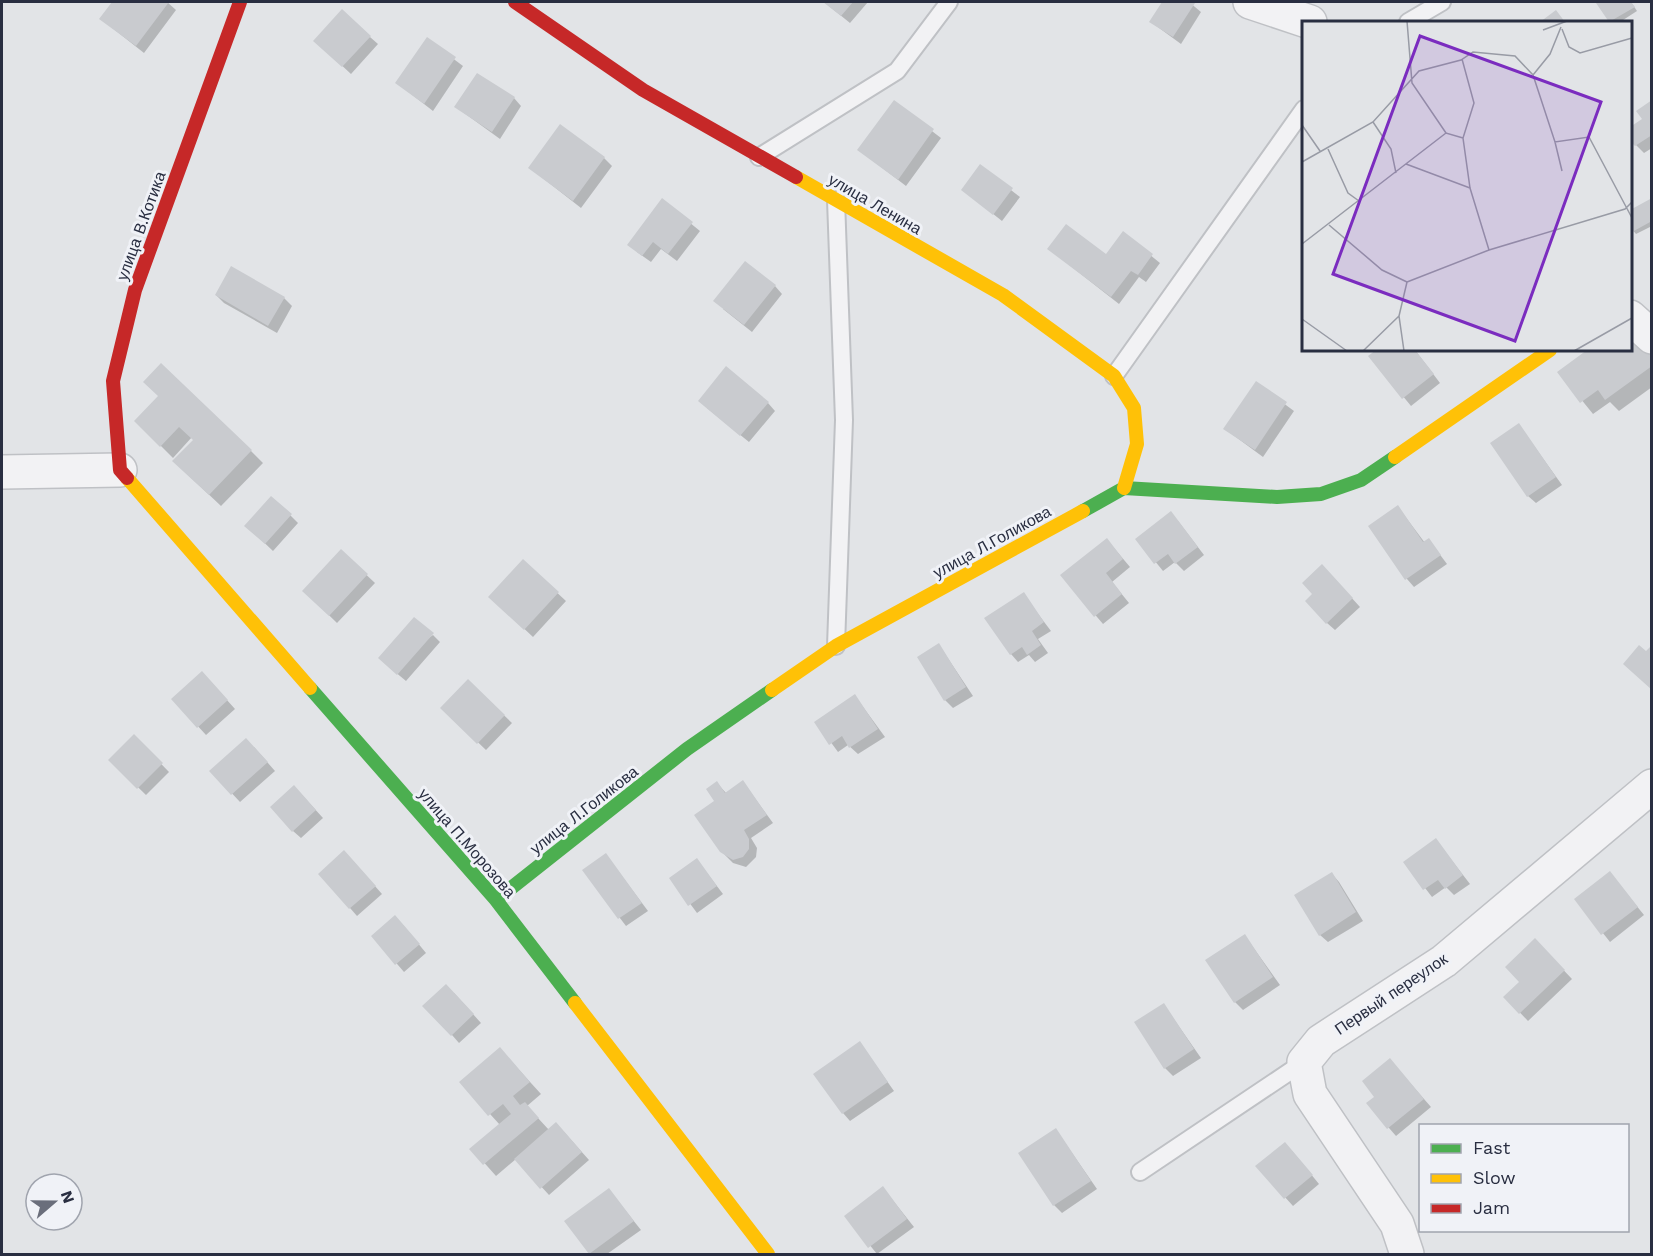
<svg xmlns="http://www.w3.org/2000/svg" width="1653" height="1256" font-family="'Work Sans',sans-serif">
<style>
.shadow{fill:#0003}
.building{fill:#c9cbcf}
.lines{fill:none;stroke-linecap:round;stroke-linejoin:round}
.lane-casing{stroke:#bfc1c5;stroke-width:20}
.street-casing{stroke:#bfc1c5;stroke-width:36}
.lane{stroke:#f2f2f4;stroke-width:16}
.street{stroke:#f2f2f4;stroke-width:33}
.fast{stroke:#4caf50;stroke-width:14}
.slow{stroke:#ffc107;stroke-width:14}
.jam{stroke:#c62828;stroke-width:14}
.labels{text-anchor:middle;dominant-baseline:central;stroke-width:6;stroke-linejoin:round;paint-order:stroke}
.street-label{font-size:16px;fill:#292e41;stroke:#f0f2f7}
.inset-road{fill:none;stroke:#989ba5;stroke-width:1.5}
.view{fill:#7b2cbf;fill-opacity:0.15;stroke:#7b2cbf;stroke-width:3}
.inset-edge{fill:none;stroke:#292e41;stroke-width:3}
</style>
<rect width="100%" height="100%" fill="#e2e4e7"/>
<path class="shadow" d="M114,2h53l9,8 -32,43 -43,-34z
M824,2h44l-18,21z
M1164,2h25l12,10 -20,32 -30,-22z
M1601,2h30l6,9 -17,11h-9l-13,-19z
M370,37l8,7 -27,30 -28,-26z
M427,39l36,27 -30,45 -36,-28z
M514,98l7,8 -21,33 -44,-32z
M894,102l47,36 -35,48 -47,-36z
M1652,102v46l-8,5 -8,-8z
M604,158l8,8 -31,42 -51,-40z
M980,166l40,31 -18,24 -39,-31z
M1652,200v26l-16,8 -6,-7v-15z
M663,201l37,30 -23,30 -16,-12 -10,13 -14,-10z
M1123,233l37,30 -14,19 -7,-5 -20,27 -70,-55 57,7z
M775,286l7,8 -30,38 -29,-23z
M216,295l68,3 8,8 -15,27 -53,-30z
M1638,335l14,19v33l-33,24 -9,-9 -17,12 -34,-42 31,-22h40z
M1378,350h37l25,33 -29,23 -41,-50z
M1256,383l38,28 -31,46 -38,-28z
M159,396l92,55 12,12 -42,43 -35,-33 9,-33 -3,-3 -19,21 -37,-37z
M768,403l7,8 -26,31 -42,-34z
M1519,425l43,60 -26,18 -8,-7z
M1398,507l27,36 4,-3 18,24 -33,23 -7,-8z
M290,515l8,8 -25,28 -19,-18z
M1178,521l26,34 -20,16 -9,-9 -12,9 -26,-32z
M1114,548l16,19 -18,15 17,21 -26,21 -41,-48z
M341,551l34,32 -38,40 -33,-32z
M523,561l43,40 -33,36 -35,-33z
M1330,574l30,33 -25,23 -8,-7 -13,-29z
M1023,594l28,37 -13,8 10,14 -13,9 -6,-7 -11,7 -7,-8z
M433,635l7,7 -34,39 -18,-15z
M939,645l34,51 -20,12 -8,-8z
M210,681l25,28 -29,26 -33,-36z
M468,681l44,42 -26,27 -44,-42z
M855,696l30,41 -27,17 -10,-9 -10,7 -22,-30z
M134,736l35,36 -23,23 -36,-35z
M254,747l21,24 -35,31 -29,-31z
M743,782l30,41 -22,15 6,10 -1,9 -10,10 -13,-4 -8,-8 -29,-40 20,-13 1,-19 9,10z
M302,795l21,23 -22,20 -8,-7z
M1436,840l34,44 -16,11 -8,-8 -14,10 -27,-35z
M606,855l42,56 -22,15 -42,-55z
M352,860l30,34 -25,22 -7,-8z
M697,860l26,34 -26,19 -26,-35z
M1610,873l34,42 -34,27 -34,-43z
M1332,874l7,8 24,39 -35,21 -8,-7z
M403,925l23,28 -22,19 -31,-36z
M1245,936l35,49 -37,25 -8,-8z
M1535,940l37,39 -44,42 -23,-24 16,-15z
M454,993l27,30 -22,20 -7,-8z
M1164,1005l37,53 -28,18 -8,-8z
M860,1043l34,48 -44,30 -7,-8z
M500,1049l41,45 -14,12 22,24 15,2 25,28 -40,35 -33,-36 -20,17 -24,-27 28,-24 -39,-43z
M1390,1060l41,47 -35,29 -28,-32 9,-7z
M1056,1130l41,59 -35,24 -8,-8z
M1292,1151l27,33 -26,22 -36,-40z
M883,1188l31,39 -37,27 -31,-38z
M609,1190l32,40 -34,24h-16l-25,-32z"/>
<path class="building" d="M112,2h57l-33,44 -37,-27z
M823,2h30l-12,14z
M1162,2l33,1 -22,34 -24,-15z
M1598,2h33l4,5 -26,15 -13,-19z
M342,9l29,27 -29,31 -29,-26z
M1556,10l9,12h-25z
M427,37l29,20 -32,47 -29,-21z
M477,73l38,24 -23,35 -38,-25z
M894,100l40,29 -36,51 -41,-30z
M1652,100v35l-17,11 -5,-5v-14l12,-8 -6,-8z
M560,124l45,33 -32,44 -45,-33z
M980,164l33,24 -20,27 -32,-25z
M662,198l31,24 -25,32 -15,-12 -11,14 -15,-11z
M1652,198v23l-20,11 -2,-22z
M1066,224l40,30 17,-23 30,23 -15,21 -7,-4 -20,26 -64,-48z
M745,261l31,24 -32,40 -31,-24z
M231,266l54,31 -17,29 -53,-31z
M1630,327l22,29v10l-47,34 -7,-10 -18,13 -23,-31 30,-22h43z
M1376,350h39l19,24 -32,25 -34,-43z
M161,363l91,87 -43,45 -37,-34 21,-21 -14,-13 -19,20 -26,-26 24,-25 -15,-14z
M726,366l43,36 -29,34 -42,-35z
M1256,381l31,21 -32,48 -32,-21z
M1519,423l37,54 -29,20 -37,-54z
M271,496l21,18 -27,30 -21,-18z
M1398,505l25,37 6,-4 12,17 -36,25 -37,-54z
M1171,511l27,36 -23,17 -7,-10 -14,10 -19,-25z
M1107,538l16,21 -17,14 16,21 -28,23 -34,-42z
M341,549l27,25 -39,42 -27,-25z
M523,559l36,33 -35,38 -36,-33z
M1322,564l31,34 -27,26 -21,-23 7,-7 -10,-11z
M1024,592l20,30 -12,9 9,14 -14,10 -5,-8 -12,8 -26,-37z
M414,617l20,16 -37,42 -19,-17z
M939,643l27,44 -22,14 -27,-44z
M1639,645l7,6 6,-6v45l-29,-26z
M202,671l26,29 -31,28 -26,-29z
M468,679l37,36 -28,29 -37,-36z
M855,694l23,35 -29,19 -7,-12 -13,9 -15,-23z
M134,734l29,29 -26,26 -29,-29z
M246,738l22,24 -37,33 -22,-24z
M743,780l24,35 -23,15 5,9v10l-6,8 -10,3 -13,-8 -26,-37 20,-14 -8,-12 11,-8 8,12z
M294,785l22,25 -24,22 -22,-25z
M1436,838l27,37 -18,14 -7,-9 -15,10 -20,-28z
M344,850l32,36 -27,23 -31,-35z
M606,853l36,50 -24,16 -36,-49z
M697,858l20,28 -29,20 -19,-28z
M1610,871l28,36 -37,28 -27,-36z
M1332,872l24,40 -37,24 -25,-41z
M395,915l25,29 -25,21 -24,-29z
M1245,934l28,43 -39,26 -29,-43z
M1535,938l30,32 -46,44 -16,-17 16,-15 -14,-15z
M446,984l28,30 -23,22 -29,-30z
M1164,1003l30,46 -30,20 -30,-47z
M860,1041l28,41 -46,32 -29,-40z
M500,1047l30,35 -17,14 7,9 5,-3 14,16 -56,47 -14,-16 42,-35 -8,-10 -15,12 -29,-34z
M1390,1058l34,41 -37,30 -21,-26 8,-6 -12,-16z
M556,1122l26,30 -42,37 -26,-30z
M1056,1128l35,53 -38,25 -35,-53z
M1285,1142l28,33 -29,24 -29,-33z
M883,1186l24,33 -39,29 -24,-32z
M609,1188l25,33 -45,33 -25,-33z"/>
<g class="lines">
<g class="lane-casing">
<path id="lane" d="M1408,22l34,-20
M759,157l138,-86 52,-69
M836,200l8,220 -8,226
M1114,376l190,-267
M1140,1172l164,-110"/>
</g>
<g class="street-casing">
<path id="street" d="M1250,2l60,20
M1630,317l22,20
M2,472l118,-2
M1407,1254l-10,-30 -87,-130 -6,-32 17,-21 123,-80 208,-175"/>
</g>
<use href="#lane" class="lane"/>
<use href="#street" class="street"/>
<path class="fast" d="M1083,511l41,-23 153,9 44,-3 40,-14 34,-23
M310,688l186,212 79,103
M496,900l191,-151 85,-59"/>
<path class="slow" d="M796,177l207,118 111,81 20,32 3,36 -13,44
M1395,457l155,-107
M127,478l183,210
M772,690l64,-44 247,-135
M575,1003l193,251"/>
<path class="jam" d="M515,2l128,88 153,87
M127,478l-7,-8 -7,-89 22,-91 105,-288"/>
</g>
<g class="labels">
<g class="street-label">
<text transform="translate(875 204) rotate(30)">улица Ленина</text>
<text transform="translate(141 226) rotate(-70)">улица В.Котика</text>
<text transform="translate(992 542) rotate(-29)">улица Л.Голикова</text>
<text transform="translate(584 810) rotate(-38)">улица Л.Голикова</text>
<text transform="translate(467 843) rotate(49)">улица П.Морозова</text>
<text transform="translate(1391 994) rotate(-34)">Первый переулок</text>
</g>
</g>
<g transform="translate(1302 21)">
<rect width="330" height="330" fill="#e2e4e7"/>
<path class="inset-road" d="M105,0l5,62 34,50M260,8l7,18 11,6 52,-15M241,9l24,-9M160,38l12,44 -11,35 7,50 19,62M231,54l17,-21 11,-27M71,101l18,27 5,24M0,104l18,26M253,121l7,29M26,128l20,44 11,8M0,141l71,-40 46,-51 42,-11 12,-8 42,4 18,19 22,67 34,-5 43,81M104,143l64,24M27,204l53,45 25,12M0,223l144,-111 17,5M105,261l82,-32 136,-41 7,-7M0,298l45,32M61,330l36,-35M102,330l-5,-35 8,-34M272,330l58,-33"/>
<path class="view" d="M118,15l181,66 -86,239 -182,-67z"/>
<rect width="330" height="330" class="inset-edge"/>
</g>
<rect width="1653" height="1256" fill="none" stroke="#292e41" stroke-width="6"/>
<rect x="1419" y="1124" width="210" height="108" fill="#f0f2f7" stroke="#a0a4ae" stroke-width="1.5"/>
<rect x="1431" y="1144" width="30" height="9" fill="#4caf50" stroke="#a0a4ae" stroke-width="1.5"/>
<text x="1473" y="1154" font-size="18" fill="#292e41">Fast</text>
<rect x="1431" y="1174" width="30" height="9" fill="#ffc107" stroke="#a0a4ae" stroke-width="1.5"/>
<text x="1473" y="1184" font-size="18" fill="#292e41">Slow</text>
<rect x="1431" y="1204" width="30" height="9" fill="#c62828" stroke="#a0a4ae" stroke-width="1.5"/>
<text x="1473" y="1214" font-size="18" fill="#292e41">Jam</text>
<g transform="translate(54 1202) rotate(70)"><circle r="28" fill="#f0f2f7" stroke="#a0a4ae" stroke-width="1.5"/>
<path d="M0-4.5L10 22L0 15L-10 22Z" fill="#6a6e7b"/>
<text y="-9" font-size="16" font-weight="bold" text-anchor="middle" fill="#292e41">N</text>
</g>
</svg>
